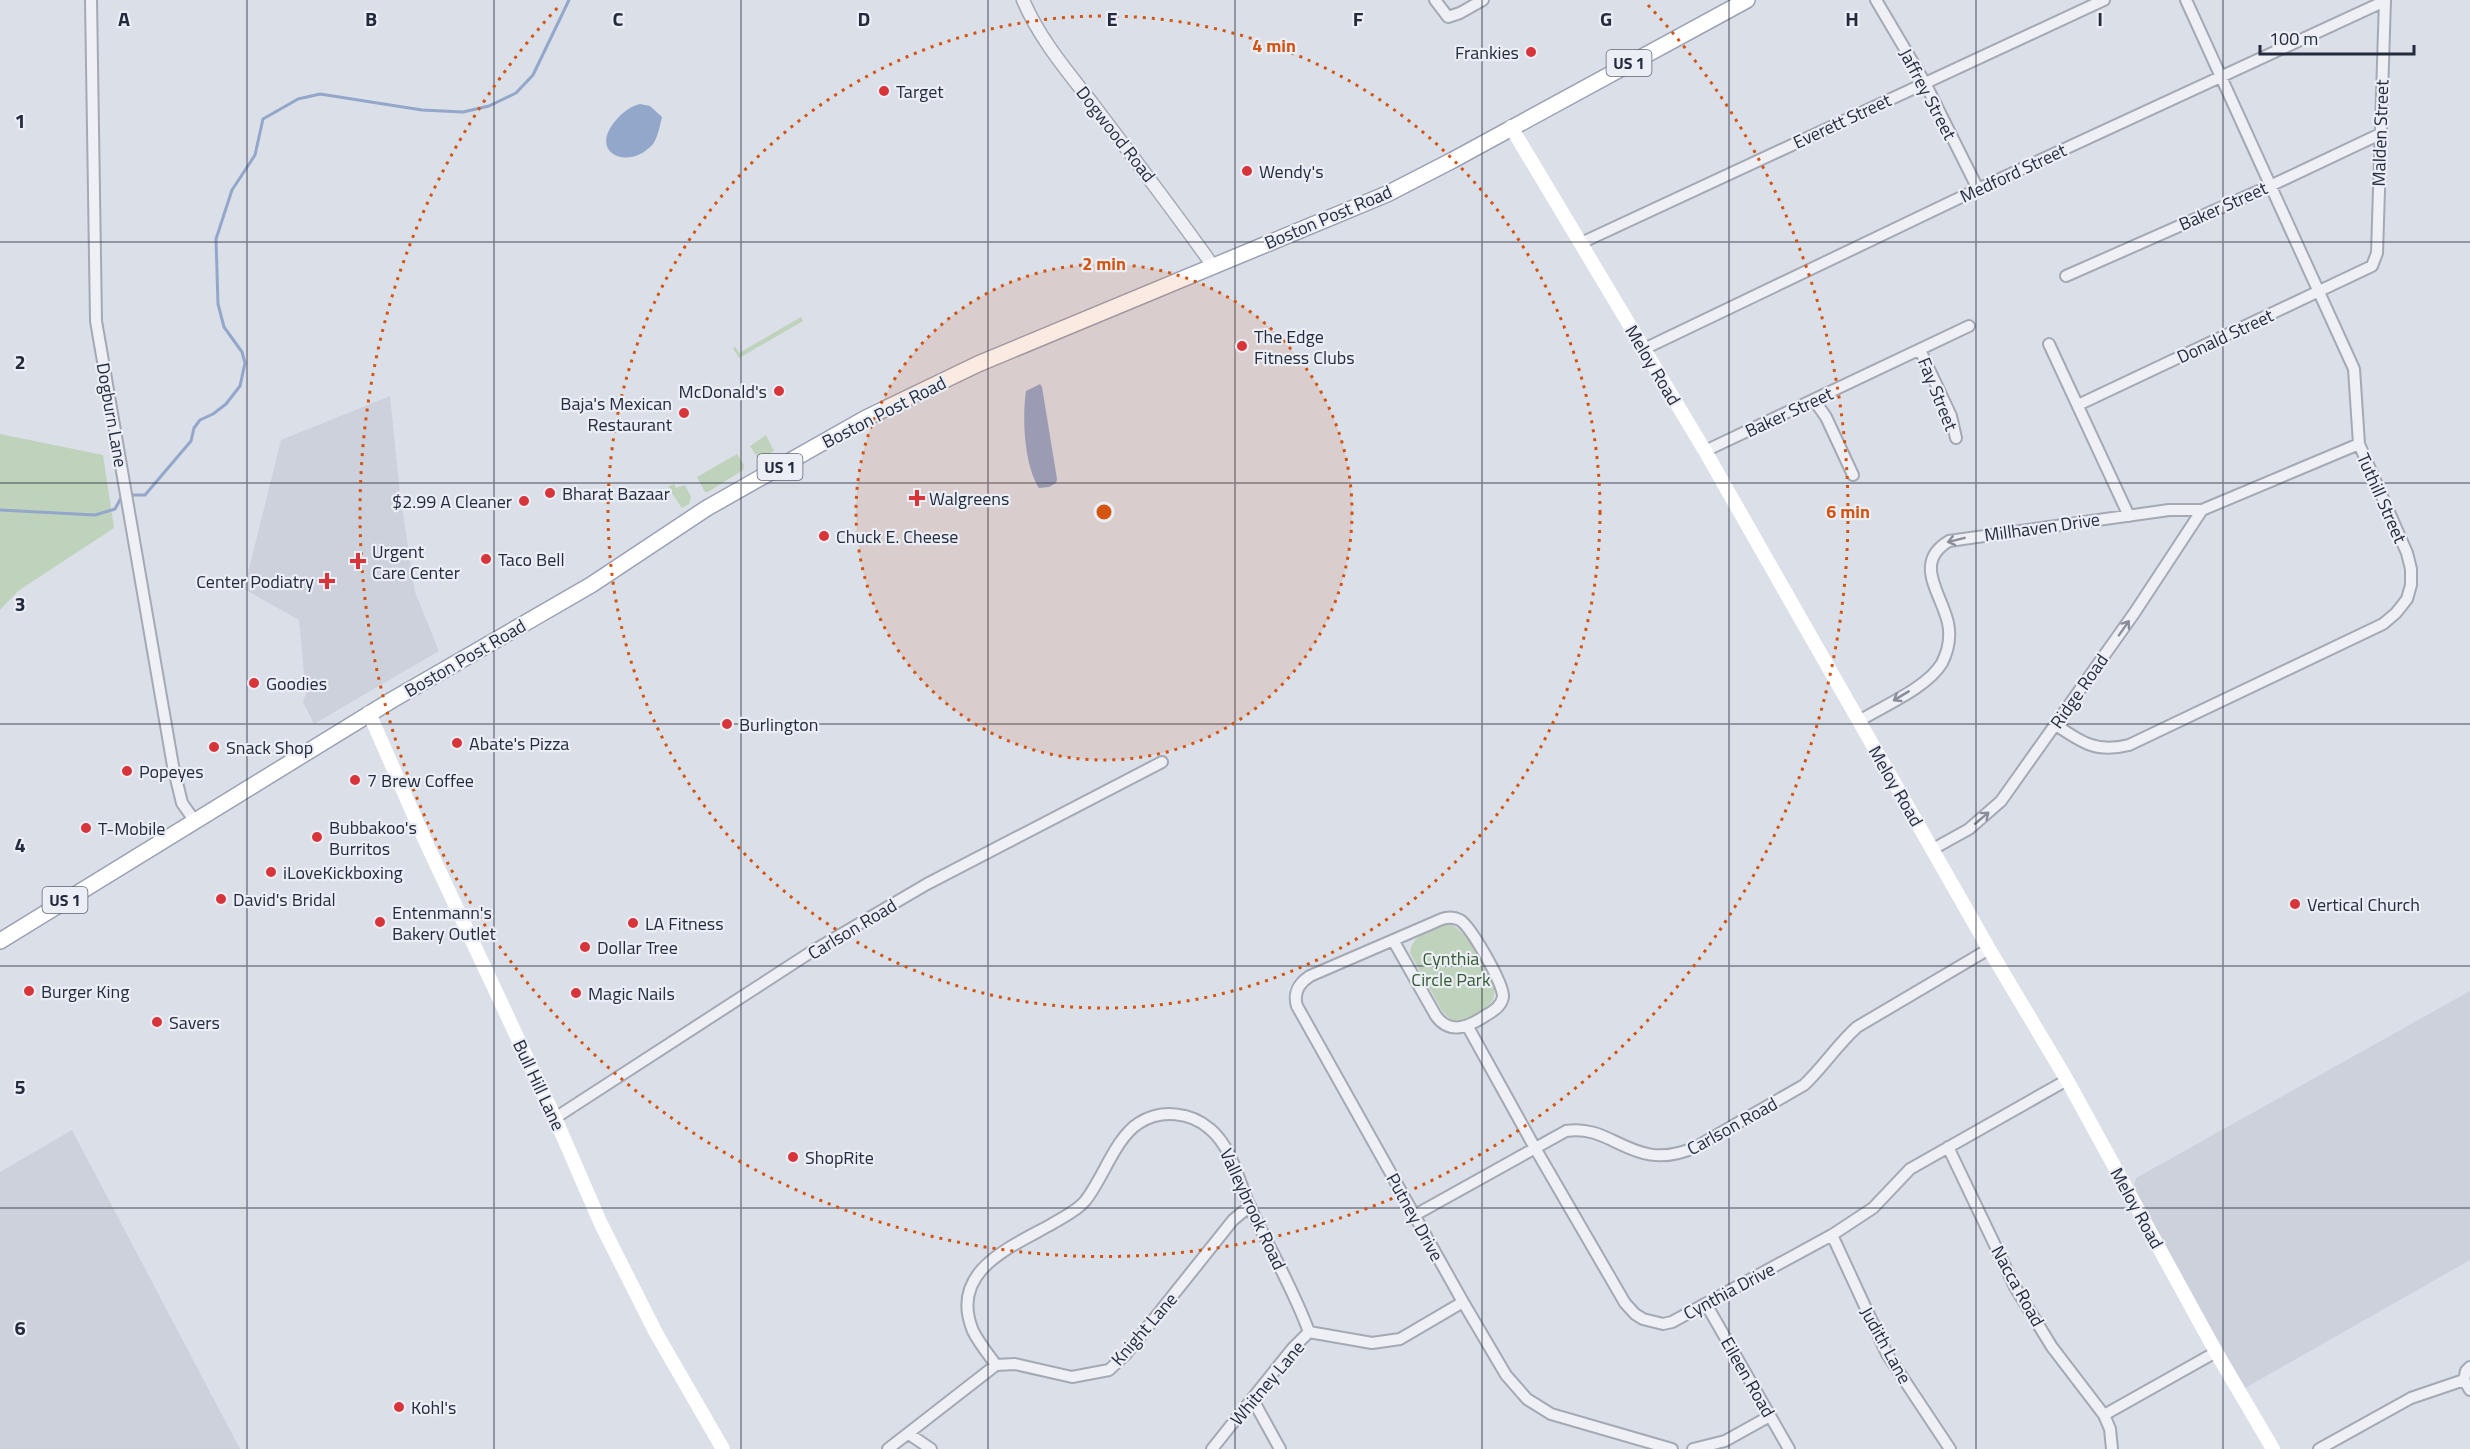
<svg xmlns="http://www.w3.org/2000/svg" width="2470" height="1449" font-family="'Titillium Web',sans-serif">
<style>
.built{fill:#cdd1dc}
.green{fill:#bfd2bc}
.water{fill:#93a7cb}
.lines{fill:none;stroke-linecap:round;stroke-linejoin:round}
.stream{stroke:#93a7cb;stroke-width:3}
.minor-casing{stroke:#a4a9b4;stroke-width:14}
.tertiary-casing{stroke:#a4a9b4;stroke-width:15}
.primary-casing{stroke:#9aa1b4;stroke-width:18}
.minor{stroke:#eef0f5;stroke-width:10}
.tertiary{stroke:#eef0f5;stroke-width:12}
.secondary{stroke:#fff;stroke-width:14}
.primary{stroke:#fff;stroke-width:15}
.oneway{stroke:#898e9a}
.grid{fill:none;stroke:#242b3e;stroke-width:1.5;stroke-opacity:0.55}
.ring{fill:none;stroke:#d45411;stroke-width:3;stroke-dasharray:3 6}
.poi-dot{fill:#d8353a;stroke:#ebeef5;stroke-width:2}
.labels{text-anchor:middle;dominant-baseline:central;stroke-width:4.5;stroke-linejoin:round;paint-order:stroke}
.shield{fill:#ebeef5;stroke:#606675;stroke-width:1.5}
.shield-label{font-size:16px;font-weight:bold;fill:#242b3e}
.poi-label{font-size:18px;fill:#242b3e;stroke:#ebeef5;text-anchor:start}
.street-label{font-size:18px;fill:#242b3e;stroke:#ebeef5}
.park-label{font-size:18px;fill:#345b31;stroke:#ebeef5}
.grid-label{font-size:20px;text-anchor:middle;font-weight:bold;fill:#242b3e;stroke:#ebeef5;stroke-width:4.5;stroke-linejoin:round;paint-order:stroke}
.centre{fill:#d45411;stroke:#ebeef5;stroke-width:3}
.ring-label{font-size:18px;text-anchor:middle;font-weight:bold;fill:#d45411;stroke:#ebeef5;stroke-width:4.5;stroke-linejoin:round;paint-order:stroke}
</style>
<rect width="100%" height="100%" fill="#dbdfe7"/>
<path class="built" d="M390,396l10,98 15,98 24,59 -125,73 -11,-22 3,-8 -7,-74 -55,-31 37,-149z
M2470,991v269l-225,128 -112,-198 3,-12z
M72,1130l168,319h-240v-277z"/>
<path class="green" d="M801,317l2,4 -64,37 -6,-10 2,-1 4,6z
M0,434l103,21 11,73 -96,63 -18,19z
M766,435l8,16 -15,9 -9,-14z
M737,454l7,11 -1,5 -35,22h-3l-8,-15z
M674,484l2,4 9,-3 6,12 -2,7 -7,4 -13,-19v-3z
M1449,924c16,3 41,50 46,66l-2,10 -6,7 -21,13 -10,2 -6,-3 -8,-8 -32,-58c1,-18 23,-26 39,-29z"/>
<path class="water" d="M640,104l10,2 12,11c-2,8 -4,20 -9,27 -24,28 -67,9 -36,-25 6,-7 14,-13 23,-15z
M1040,384l2,3 15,92 -1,4 -7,4 -10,1c-15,-23 -17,-71 -13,-97z"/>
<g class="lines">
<path class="stream" d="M130,495h15l46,-54 3,-13 6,-8 13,-6 13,-10 14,-18 5,-23 -3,-11 -18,-25 -6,-23 -2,-65 16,-49 23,-35 8,-36 35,-20 22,-5 102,16 41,2 26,-6 27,-13 17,-18 36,-75
M0,510l95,5 20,-6 7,-13"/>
<g class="minor-casing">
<path id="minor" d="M91,0l5,321 77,445 9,37 12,17
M1435,0l13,17 12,-4 23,-13
M1876,0l49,83 53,106
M1581,243l523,-243
M2066,276l204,-90 110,-52
M2049,344l80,172
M1644,349l334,-160 407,-188
M1920,350l31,66 5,22
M1814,400l12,17 27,58
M2078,405l294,-139 5,-13 8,-253
M1705,451l264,-125
M1859,721c24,-15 68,-33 83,-58 6,-12 9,-26 6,-40 -6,-29 -36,-60 1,-82l220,-31h33l157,-66
M2056,725c26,18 41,28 73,20l254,-121 13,-11 11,-14 4,-14v-16l-4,-16 -48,-109 -5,-75 -168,-369
M1933,849l36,-20 32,-28 134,-189 67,-102
M1393,940l43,76c14,19 32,11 49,0 8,-5 16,-9 18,-19 1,-13 -32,-70 -43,-77 -6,-3 -12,-3 -18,-1l-132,57c-11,7 -17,17 -13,30l166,296 43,73 21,24 24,15 121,35
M1468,1027l67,121 90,155 10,11 8,5 20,5 9,-2 160,-87 41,-27 37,-39 157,-89
M555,1118l256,-166 116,-68 235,-122
M1948,1147l67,140 37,60 52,68 6,14 2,20
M1415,1215l151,-84c48,-8 67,44 130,16l108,-62c19,-18 33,-40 53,-58l132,-78
M1832,1235l55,119 63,95
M1706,1304l83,145
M996,1365c-8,-11 -17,-22 -23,-34 -25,-60 38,-84 79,-107 11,-7 25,-13 33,-23 18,-22 30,-63 54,-78 22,-14 52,-11 71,6 21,17 29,52 39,76 20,43 44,83 60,127
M2470,1367l-4,4 -2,9 6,10
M1253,1400l27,49
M2104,1415l112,-63
M909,1434l22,15
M888,1449l108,-84 19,-1 57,13 37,-7 17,-16 107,-134 17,-14
M1212,1449l80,-100 17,-17 63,11 28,-4 63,-37
M1693,1449l32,-8 45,-25
M2319,1449l92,-51 53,-18"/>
</g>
<g class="tertiary-casing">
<path id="tertiary" d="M1023,0c16,38 44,71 69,103 41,54 82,108 121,163"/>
</g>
<g class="primary-casing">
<path id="primary" d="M0,941l392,-241 199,-115 116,-77 159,-90 112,-54 409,-170 66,-34 294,-160"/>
</g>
<use href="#minor" class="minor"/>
<use href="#tertiary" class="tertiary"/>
<path class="secondary" d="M1511,127l194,324 284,498 78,131 149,272 57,97
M369,713l54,123 132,282 46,106 55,109 67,116"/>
<use href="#primary" class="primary"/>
</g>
<defs><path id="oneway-shaft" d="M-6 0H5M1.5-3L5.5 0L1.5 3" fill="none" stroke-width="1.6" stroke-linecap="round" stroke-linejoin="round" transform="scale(1.5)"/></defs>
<g class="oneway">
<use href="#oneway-shaft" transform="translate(1956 540) rotate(166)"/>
<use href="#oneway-shaft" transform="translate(2124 628) rotate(-55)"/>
<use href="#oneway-shaft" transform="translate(1901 696) rotate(149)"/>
<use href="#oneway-shaft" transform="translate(1982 818) rotate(-40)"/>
</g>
<path class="grid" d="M247,0v1449M494,0v1449M741,0v1449M988,0v1449M1235,0v1449M1482,0v1449M1729,0v1449M1976,0v1449M2223,0v1449M0,242h2470M0,483h2470M0,724h2470M0,966h2470M0,1208h2470"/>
<circle cx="1104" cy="512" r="248" fill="#d45411" fill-opacity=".12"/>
<g class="ring">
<circle cx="1104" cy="512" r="248"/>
<circle cx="1104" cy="512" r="496"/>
<path d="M1648 5A744 744 0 1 1 560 5"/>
</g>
<g class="poi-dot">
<circle cx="1531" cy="52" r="6"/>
<circle cx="884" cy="91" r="6"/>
<circle cx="1247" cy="171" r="6"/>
<circle cx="1242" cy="346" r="6"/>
<circle cx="779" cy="391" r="6"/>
<circle cx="684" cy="413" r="6"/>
<circle cx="550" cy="493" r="6"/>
<path d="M914 489h6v6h6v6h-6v6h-6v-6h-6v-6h6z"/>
<circle cx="524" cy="501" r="6"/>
<circle cx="824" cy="536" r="6"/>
<circle cx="486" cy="559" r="6"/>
<path d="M355 552h6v6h6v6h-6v6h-6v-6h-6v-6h6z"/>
<path d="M324 572h6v6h6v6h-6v6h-6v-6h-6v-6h6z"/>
<circle cx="254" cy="683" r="6"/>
<circle cx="727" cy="724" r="6"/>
<circle cx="457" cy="743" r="6"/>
<circle cx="214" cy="747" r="6"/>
<circle cx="127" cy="771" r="6"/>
<circle cx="355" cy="780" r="6"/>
<circle cx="86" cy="828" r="6"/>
<circle cx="317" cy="837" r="6"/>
<circle cx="271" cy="872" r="6"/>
<circle cx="221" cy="899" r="6"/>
<circle cx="2295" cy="904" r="6"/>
<circle cx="380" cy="922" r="6"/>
<circle cx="633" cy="923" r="6"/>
<circle cx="585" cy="947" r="6"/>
<circle cx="29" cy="991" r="6"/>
<circle cx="576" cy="993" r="6"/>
<circle cx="157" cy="1022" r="6"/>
<circle cx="793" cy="1157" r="6"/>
<circle cx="399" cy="1407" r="6"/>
</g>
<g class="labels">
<g class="shield">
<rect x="1606.5" y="50" width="45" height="26" rx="4.5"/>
<rect x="757.5" y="454" width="45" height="26" rx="4.5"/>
<rect x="42.5" y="887" width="45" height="26" rx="4.5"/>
</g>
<g class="shield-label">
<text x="1629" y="63">US 1</text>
<text x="780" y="467">US 1</text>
<text x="65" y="900">US 1</text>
</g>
<g class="poi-label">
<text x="1519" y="52" text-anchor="end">Frankies</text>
<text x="896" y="91">Target</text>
<text x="1259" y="171">Wendy's</text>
<text x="1254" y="336">The Edge<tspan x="1254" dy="21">Fitness Clubs</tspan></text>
<text x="767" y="391" text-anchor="end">McDonald's</text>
<text x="672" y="403" text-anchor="end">Baja's Mexican<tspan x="672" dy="21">Restaurant</tspan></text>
<text x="562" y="493">Bharat Bazaar</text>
<text x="929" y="498">Walgreens</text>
<text x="512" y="501" text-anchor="end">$2.99 A Cleaner</text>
<text x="836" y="536">Chuck E. Cheese</text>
<text x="372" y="551">Urgent<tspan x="372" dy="21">Care Center</tspan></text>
<text x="498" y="559">Taco Bell</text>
<text x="314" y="581" text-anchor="end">Center Podiatry</text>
<text x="266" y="683">Goodies</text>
<text x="739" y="724">Burlington</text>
<text x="469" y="743">Abate's Pizza</text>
<text x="226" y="747">Snack Shop</text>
<text x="139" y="771">Popeyes</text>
<text x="367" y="780">7 Brew Coffee</text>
<text x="329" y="827">Bubbakoo's<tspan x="329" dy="21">Burritos</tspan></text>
<text x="98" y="828">T-Mobile</text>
<text x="283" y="872">iLoveKickboxing</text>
<text x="233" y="899">David's Bridal</text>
<text x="2307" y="904">Vertical Church</text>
<text x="392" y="912">Entenmann's<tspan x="392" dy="21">Bakery Outlet</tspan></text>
<text x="645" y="923">LA Fitness</text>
<text x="597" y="947">Dollar Tree</text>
<text x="41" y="991">Burger King</text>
<text x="588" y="993">Magic Nails</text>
<text x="169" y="1022">Savers</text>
<text x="805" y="1157">ShopRite</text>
<text x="411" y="1407">Kohl's</text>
</g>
<g class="street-label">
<text transform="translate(1928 94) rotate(62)">Jaffrey Street</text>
<text transform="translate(1842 121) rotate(-25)">Everett Street</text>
<text transform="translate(2380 133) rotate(-88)">Malden Street</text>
<text transform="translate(1116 134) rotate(52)">Dogwood Road</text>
<text transform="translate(2013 173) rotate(-25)">Medford Street</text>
<text transform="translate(2223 206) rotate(-24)">Baker Street</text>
<text transform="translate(1328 217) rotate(-23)">Boston Post Road</text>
<text transform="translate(2225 336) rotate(-25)">Donald Street</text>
<text transform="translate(1653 365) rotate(59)">Meloy Road</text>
<text transform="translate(1938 394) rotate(68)">Fay Street</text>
<text transform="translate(884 412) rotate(-27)">Boston Post Road</text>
<text transform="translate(1789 412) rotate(-25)">Baker Street</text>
<text transform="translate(112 415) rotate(80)">Dogburn Lane</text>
<text transform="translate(2382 498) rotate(66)">Tuthill Street</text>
<text transform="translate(2042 527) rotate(-8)">Millhaven Drive</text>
<text transform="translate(465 658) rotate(-30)">Boston Post Road</text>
<text transform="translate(2079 691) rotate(-55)">Ridge Road</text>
<text transform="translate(1896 786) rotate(60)">Meloy Road</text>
<text transform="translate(852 929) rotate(-31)">Carlson Road</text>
<text transform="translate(539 1085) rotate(65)">Bull Hill Lane</text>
<text transform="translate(1732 1126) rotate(-29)">Carlson Road</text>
<text transform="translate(2137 1208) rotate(61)">Meloy Road</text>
<text transform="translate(1253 1209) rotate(65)">Valleybrook Road</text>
<text transform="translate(1415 1217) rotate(61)">Putney Drive</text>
<text transform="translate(2018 1286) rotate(61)">Nacca Road</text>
<text transform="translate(1729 1291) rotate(-28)">Cynthia Drive</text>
<text transform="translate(1144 1329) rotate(-49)">Knight Lane</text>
<text transform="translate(1886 1345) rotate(61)">Judith Lane</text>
<text transform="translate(1748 1377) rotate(60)">Eileen Road</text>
<text transform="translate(1267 1383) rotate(-50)">Whitney Lane</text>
</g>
<g class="park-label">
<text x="1451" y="958">Cynthia<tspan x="1451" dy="21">Circle Park</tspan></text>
</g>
</g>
<g class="grid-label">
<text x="124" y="26">A</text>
<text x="371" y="26">B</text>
<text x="618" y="26">C</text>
<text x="864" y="26">D</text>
<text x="1112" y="26">E</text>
<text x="1358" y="26">F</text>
<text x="1606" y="26">G</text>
<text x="1852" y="26">H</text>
<text x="2100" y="26">I</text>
<text x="20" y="128">1</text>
<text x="20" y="369">2</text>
<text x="20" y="611">3</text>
<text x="20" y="852">4</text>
<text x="20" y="1094">5</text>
<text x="20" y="1335">6</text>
</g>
<circle cx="1104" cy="512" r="9" class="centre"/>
<g class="ring-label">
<text x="1274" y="52">4 min</text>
<text x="1104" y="270">2 min</text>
<text x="1848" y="518">6 min</text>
</g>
<path d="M2260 45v9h154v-9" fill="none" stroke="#242b3e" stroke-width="3"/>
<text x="2269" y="45" font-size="18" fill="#242b3e" stroke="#ebeef5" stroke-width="4.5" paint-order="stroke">100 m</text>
</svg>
